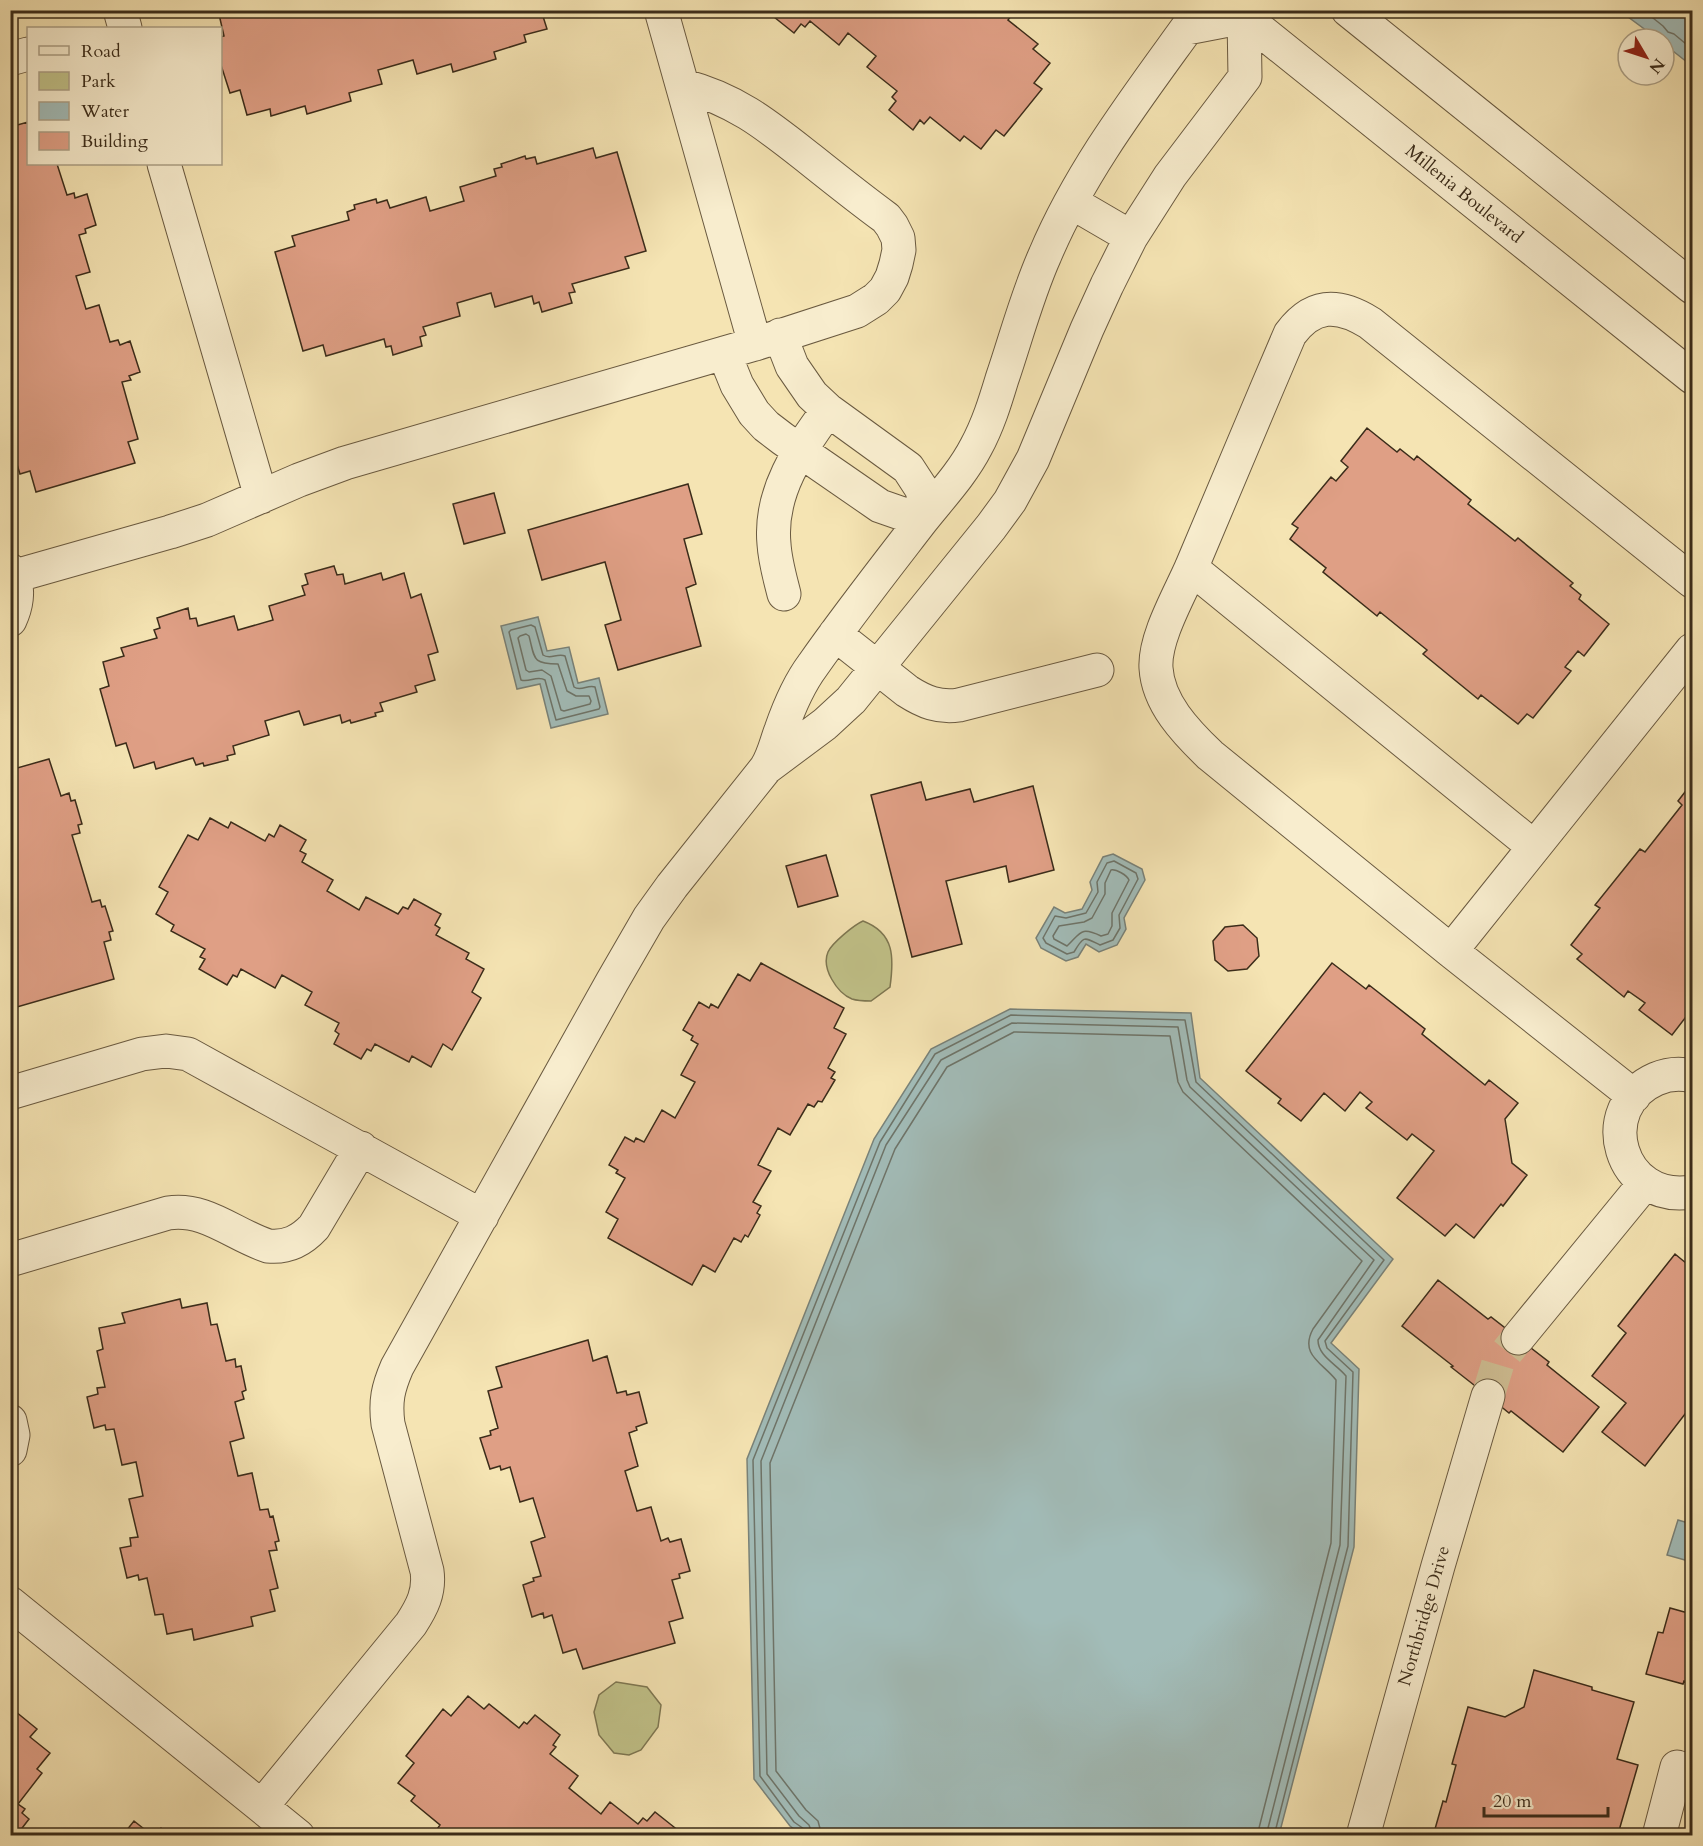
<svg xmlns="http://www.w3.org/2000/svg" width="1703" height="1846" font-family="Cardo,serif">
<style>
.green{fill:#c1c289;stroke:#7e7752;stroke-width:1.5}
.water{fill:#a2bcb8;stroke:#798279;stroke-width:1.5}
.lines{fill:none;stroke-linecap:round;stroke-linejoin:round}
.shore{stroke:#6e7469;stroke-width:1.5}
.building{fill:#df9f85;stroke:#3b2c1a;stroke-width:1.5}
.minor-tunnel{stroke:#d0bf94;stroke-width:33;stroke-dasharray:33 16;stroke-linecap:butt}
.minor-casing{stroke:#6a5a40;stroke-width:35}
.minor{stroke:#f8edce;stroke-width:33}
.labels{text-anchor:middle;dominant-baseline:central;stroke-width:4.5;stroke-linejoin:round;paint-order:stroke}
.street-label{font-size:18px;fill:#3b2c1a;stroke:#f8edce}
</style>
<rect width="100%" height="100%" fill="#f5e4b3"/>
<filter id="stains"><feTurbulence type="fractalNoise" baseFrequency=".00333" numOctaves="4"/><feColorMatrix values="0 0 0 0 .2 0 0 0 0 .09 0 0 0 0 .02 0 0 0 .5 -.17"/></filter>
<radialGradient id="worn" r=".72"><stop offset=".6" stop-color="#630" stop-opacity="0"/><stop offset="1" stop-color="#630" stop-opacity=".3"/></radialGradient>
<path class="green" d="M863,921c32,12 31,37 27,66l-19,14c-6,0 -13,0 -19,-2 -15,-6 -31,-31 -24,-47 4,-9 26,-27 35,-31z
M616,1682l31,5 14,18 -3,22 -17,23 -12,5 -15,-2 -15,-18 -5,-23 5,-17z"/>
<path class="water" d="M1620,11h72v55l-28,-22v-5h-6z
M538,617l9,34 22,-4 9,36 21,-5 9,36 -57,14 -11,-44 -23,5 -16,-63z
M1113,854l29,15 3,11 -21,38 2,11 -9,16 -18,7 -13,-8 -8,13 -12,4 -25,-13 -5,-10 18,-31 11,6 17,-4 10,-19 -2,-8 13,-25z
M1010,1009l181,4 9,65 193,181 -62,84 28,26 -5,178 -75,288h-477l-12,-9 -36,-47 -7,-320 127,-320 57,-90z
M1678,1520l14,4v38l-25,-7z"/>
<g class="lines">
<path class="shore" d="M1643,10l20,16 5,6 6,2 18,15
M531,625l4,2 8,28c7,5 14,-2 22,1l9,31c7,5 14,-3 21,0l5,20 -1,2 -43,11 -11,-40c-8,-5 -16,3 -24,0l-12,-48 2,-2z
M526,634l3,2c6,23 3,28 29,28l9,27 9,5h13l2,5 -1,3 -26,7 -3,-1 -10,-34 -9,-6 -13,2 -3,-2 -8,-32 2,-2z
M1114,861l22,12 2,6 -19,36 1,13 -7,12 -13,5c-16,-8 -16,-10 -26,7l-7,2 -21,-11 -3,-5 12,-22 11,2 20,-5 12,-21 -1,-10 10,-19z
M1111,870c5,-1 16,5 18,10l-17,33v13l-4,8 -7,2c-21,-10 -20,-3 -34,10l-13,-7 -1,-3 6,-10 25,-4 8,-4 13,-24v-11z
M805,1836l-1,-7 -10,-7 -34,-46 -7,-316 127,-318 55,-88 76,-39 174,5 11,62 188,178 -59,81 2,7 26,24 -5,174 -74,290
M813,1836l-4,-11 -10,-9 -32,-42 -6,-313 125,-316 55,-85 71,-37 166,4 9,53 3,7 184,173 -56,80c0,16 18,24 28,36l-6,169 -74,291
M822,1836l-4,-15 -12,-11 -30,-39 -6,-308 125,-314 52,-82 67,-35 156,4 8,46 5,10 179,169 -49,68c-14,26 10,34 23,51l-5,163 -74,293"/>
</g>
<path class="building" d="M218,10h323l6,19 -23,6 2,7 -32,10 2,7 -43,13 -2,-8 -34,10 -4,-14 -35,10 4,14 -33,9 2,8 -44,13 -2,-8 -34,10 -1,-7 -23,6 -7,-25 -10,3 -10,-31v-25l4,-1z
M772,10h238l3,3 -5,7 30,24 -5,5 17,14 -16,20 8,6 -38,47 -8,-6 -15,19 -17,-13 -4,5 -30,-24 -6,7 -4,-4 -7,10 -24,-20 7,-9 -4,-4 5,-6 -30,-24 9,-11 -28,-23 -9,12 -29,-24 -5,6 -4,-3 -7,9 -25,-20z
M28,122v42h29l10,31 7,-2 1,5 12,-4 9,31 -11,4 1,4 -7,2 11,37 -14,4 10,33 13,-4 11,37 8,-2 2,5 10,-4 10,31 -11,4 2,4 -9,2 16,57 -10,3 7,21 -99,29 -6,-21 -10,3 -10,-32v-315z
M593,148l3,10 21,-6 29,99 -21,6 4,11 -57,16 3,8 -6,1 3,10 -30,9 -3,-10 -5,2 -2,-8 -37,11 -4,-14 -34,10 3,13 -37,11 3,8 -6,2 2,9 -29,9 -2,-9 -5,1 -2,-8 -58,17 -3,-11 -20,6 -28,-99 20,-6 -3,-10 57,-16 -2,-8 8,-3 -1,-4 22,-6 1,4 10,-3 3,8 36,-11 4,14 34,-10 -4,-14 36,-11 -2,-7 8,-2 -1,-3 24,-8 1,3 9,-2 2,7z
M1367,428l30,24 3,-3 14,11 3,-4 54,44 -3,4 47,37 3,-3 55,45 -3,3 11,9 -2,4 30,25 -25,32 -6,-5 -13,16 6,4 -38,47 -6,-4 -9,10 -37,-29 -3,4 -55,-45 4,-4 -47,-38 -3,4 -54,-44 3,-4 -36,-29 8,-11 -6,-4 39,-47 5,4 12,-14 -7,-6z
M688,484l14,50 -18,5 12,45 -10,4 15,58 -83,24 -13,-45 16,-5 -16,-58 -63,18 -14,-50z
M494,493l11,40 -41,11 -11,-40z
M334,566l3,9 6,-1 2,10 36,-11 2,7 21,-7 7,25 10,-4 17,58 -10,3 7,25 -20,6 2,6 -37,11 3,8 -8,2 1,3 -25,7 -1,-3 -8,3 -2,-8 -36,10 -5,-14 -34,10 4,14 -36,11 2,8 -8,2 1,4 -24,6 -1,-3 -7,2 -3,-7 -37,11 -2,-7 -20,6 -8,-25 -10,3 -16,-57 9,-3 -6,-24 21,-6 -3,-8 36,-10 -3,-8 6,-2 -3,-10 31,-10 2,11 6,-1 2,8 36,-10 4,14 35,-10 -4,-14 36,-11 -3,-9 6,-2 -3,-10z
M49,759l12,37 8,-3 2,8 4,-1 7,24 -4,1 2,8 -8,2 20,67 8,-2 2,7 3,-1 8,25 -4,1 2,8 -7,2 10,37 -104,30v-239z
M921,782l5,18 44,-11 4,13 59,-16 21,84 -45,12 -3,-16 -60,15 16,63 -50,13 -41,-162z
M1692,783v226l-20,26 -33,-25 6,-7 -17,-12 -4,6 -47,-38 5,-5 -11,-9 29,-37 -5,-3 45,-56 5,3 37,-47 -4,-4z
M210,818l18,10 3,-6 34,19 4,-7 5,3 6,-12 26,15 -6,11 6,3 -4,8 31,18 -6,11 32,19 7,-13 32,17 5,-7 5,2 6,-10 27,15 -6,11 5,3 -4,7 33,18 -3,6 18,10 -12,23 9,6 -29,52 -9,-6 -12,23 -19,-11 -3,6 -34,-18 -4,7 -4,-2 -6,10 -27,-15 5,-10 -4,-3 4,-8 -34,-18 7,-13 -30,-17 -7,13 -34,-19 -4,8 -4,-2 -6,10 -28,-16 6,-10 -5,-2 5,-8 -34,-18 3,-6 -18,-11 12,-22 -9,-5 29,-52 10,5z
M826,855l12,41 -40,11 -12,-41z
M1243,925l14,13 2,18 -12,13 -19,2 -13,-11 -2,-19 12,-14z
M761,963l83,45 -10,20 12,6 -18,34 7,4 -4,6 4,2 -13,22 -4,-1 -4,6 -6,-3 -18,31 -12,-7 -20,37 13,6 -18,31 8,4 -4,7 3,2 -12,22 -3,-2 -4,7 -7,-4 -19,34 -12,-7 -11,20 -84,-47 10,-19 -12,-7 19,-34 -9,-5 2,-3 -9,-5 16,-28 9,5 2,-4 8,4 18,-32 13,8 20,-36 -14,-7 17,-31 -7,-4 2,-4 -10,-6 16,-28 10,6 2,-4 7,4 20,-34 12,7z
M1332,963l34,26 3,-4 56,44 -3,5 63,51 4,-5 29,23 -13,16 7,44 15,12 -24,31 -2,-2 -27,34 -18,-14 -11,12 -48,-38 37,-47 -22,-17 -5,6 -41,-32 6,-6 -12,-10 -15,19 -21,-18 -23,28 -23,-18 3,-4 -35,-28z
M1675,1254l17,14v137l-47,61 -43,-34 24,-29 -34,-27 34,-43 -8,-7z
M1438,1280l50,39 3,-2 58,45 -2,3 52,42 -36,45 -52,-41 -2,2 -21,-17 -37,-29 2,-1 -51,-40z
M180,1299l2,9 25,-5 4,22 6,-1 9,37 9,-2 1,8 5,-1 5,24 -4,2 2,7 -9,3 9,36 -14,4 8,34 14,-3 8,37 8,-1 2,8 3,-1 6,25 -4,1 2,8 -8,1 9,37 -8,2 5,21 -24,6 2,9 -59,14 -2,-11 -25,5 -4,-20 -8,1 -8,-37 -8,2 -1,-5 -11,3 -7,-30 11,-2 -1,-8 8,-1 -9,-38 14,-3 -7,-34 -14,3 -8,-36 -8,1 -1,-5 -11,3 -7,-31 11,-3 -1,-6 8,-1 -8,-36 6,-2 -4,-21 26,-5 -3,-10z
M588,1340l5,21 14,-5 10,37 9,-2 1,4 12,-3 8,31 -11,4 1,3 -8,3 9,33 -13,5 12,40 14,-4 10,34 7,-3 2,4 11,-3 9,32 -11,3 1,4 -8,2 11,38 -14,4 6,21 -92,26 -7,-20 -13,4 -11,-38 -8,3 -1,-5 -11,4 -9,-32 11,-4 -1,-3 8,-2 -10,-34 14,-5 -12,-39 -13,4 -10,-35 -9,3 -1,-4 -10,3 -10,-31 11,-3 -1,-4 8,-3 -10,-37 14,-4 -6,-20z
M1692,1594v90l-8,-3 -1,3 -37,-10 12,-42 5,1 7,-25 18,5z
M1534,1670l58,17v3l42,12 -17,57 21,6 -20,69 -16,-4 2,3 -5,3h-166l10,-35 3,1 10,-37 -4,-1 16,-57 37,10 19,-10z
M468,1696l16,13 5,-5 30,24 5,-6 3,2 8,-9 25,20 -7,10 3,2 -6,7 28,22 -9,12 32,26 9,-12 28,22 5,-6 4,3 8,-9 24,19 -4,5h-238l1,-2 -3,-2 5,-7 -29,-24 4,-5 -17,-13 16,-20 -8,-7 37,-47 8,7z
M10,1707l27,22 -7,8 20,16 -13,16 5,4 -24,31 7,5 -3,4 7,6 -13,17h-6z
M134,1821l19,15h-31z
M161,1828l10,8h-16z"/>
<g class="lines">
<path class="minor-tunnel" d="M1488,1396l10,-33 20,-25"/>
<g class="minor-casing">
<path id="minor" d="M120,10l5,18
M661,10l94,334
M1235,10l457,367
M1348,10l344,277
M10,59l18,-5
M164,164l97,333
M1071,202l60,35
M724,353l13,32 17,28 12,13 17,13 97,67 23,8 24,-1 -1,-12 -5,-13 -13,-20 -80,-58 -16,-15 -20,-29 -12,-31
M1191,568l343,279
M10,570l5,6 155,-44 37,-12 92,-40 46,-17 410,-119 102,-33 19,-12 9,-9 7,-13 4,-13 3,-14 -1,-12 -6,-12 -6,-8c-26,-19 -51,-39 -76,-59 -42,-33 -73,-59 -126,-73
M784,594c-4,-16 -9,-33 -10,-50 -5,-52 25,-94 54,-134
M10,620c7,-15 8,-27 5,-44
M835,634l72,57c17,11 32,17 52,14l138,-35
M766,768l59,-44 26,-24 140,-173 19,-26 23,-42 54,-130 20,-44 24,-48 39,-61 75,-99 -1,-60 5,-7
M1451,951l241,-301
M1692,1076c-12,-3 -24,-2 -36,3 -64,28 -37,125 36,113
M10,1093l132,-39 24,-3 22,3 294,162
M1634,1096l-183,-145 -241,-196c-24,-23 -52,-52 -54,-87 -2,-30 24,-74 36,-102 33,-78 65,-155 98,-232 23,-31 48,-31 80,-11l322,258
M10,1260l158,-47c37,-6 66,22 100,33 19,2 33,-5 46,-19l47,-79
M1518,1338l127,-155
M10,1421l3,14 -3,15
M10,1603l288,233
M262,1806l149,-182c11,-17 19,-32 16,-53l-39,-147c-3,-23 0,-36 9,-57l215,-385 37,-64 23,-32 94,-118c8,-13 10,-25 15,-38 8,-23 17,-45 32,-65 35,-50 72,-97 109,-145 19,-24 40,-46 54,-73 12,-22 19,-45 26,-68 14,-41 25,-84 43,-124 35,-83 90,-155 142,-227l57,-11
M1363,1836l75,-270 50,-170
M1659,1836l18,-69 15,5"/>
</g>
<use href="#minor" class="minor"/>
</g>
<g class="labels">
<g class="street-label">
<text transform="translate(1464 194) rotate(39)">Millenia Boulevard</text>
<text transform="translate(1424 1616) rotate(-74)">Northbridge Drive</text>
</g>
</g>
<rect width="1703" height="1846" fill="none" stroke="#f5e4b3" stroke-width="36"/>
<rect x="12" y="12" width="1679" height="1822" fill="none" stroke="#3b2c1a" stroke-width="3"/>
<rect x="18" y="18" width="1667" height="1810" fill="none" stroke="#3b2c1a" stroke-width="1.5"/>
<rect x="27" y="27" width="195" height="138" fill="#f8edce" stroke="#aca086" stroke-width="1.5"/>
<rect x="39" y="46" width="30" height="9" fill="#f8edce" stroke="#aca086" stroke-width="1.5"/>
<text x="81" y="57" font-size="18" fill="#3b2c1a">Road</text>
<rect x="39" y="72" width="30" height="18" fill="#c1c289" stroke="#aca086" stroke-width="1.5"/>
<text x="81" y="87" font-size="18" fill="#3b2c1a">Park</text>
<rect x="39" y="102" width="30" height="18" fill="#a2bcb8" stroke="#aca086" stroke-width="1.5"/>
<text x="81" y="117" font-size="18" fill="#3b2c1a">Water</text>
<rect x="39" y="132" width="30" height="18" fill="#df9f85" stroke="#aca086" stroke-width="1.5"/>
<text x="81" y="147" font-size="18" fill="#3b2c1a">Building</text>
<g transform="translate(1646 57) rotate(129)"><circle r="28" fill="#f8edce" stroke="#aca086" stroke-width="1.5"/>
<path d="M0-4.5L10 22L0 15L-10 22Z" fill="#8f2418"/>
<text y="-9" font-size="16" font-weight="bold" text-anchor="middle" fill="#3b2c1a">N</text>
</g>
<path d="M1484 1807v9h124v-9" fill="none" stroke="#3b2c1a" stroke-width="3"/>
<text x="1493" y="1807" font-size="18" fill="#3b2c1a" stroke="#f8edce" stroke-width="4.5" paint-order="stroke">20 m</text>
<rect width="100%" height="100%" filter="url(#stains)"/>
<rect width="100%" height="100%" fill="url(#worn)"/>
</svg>
